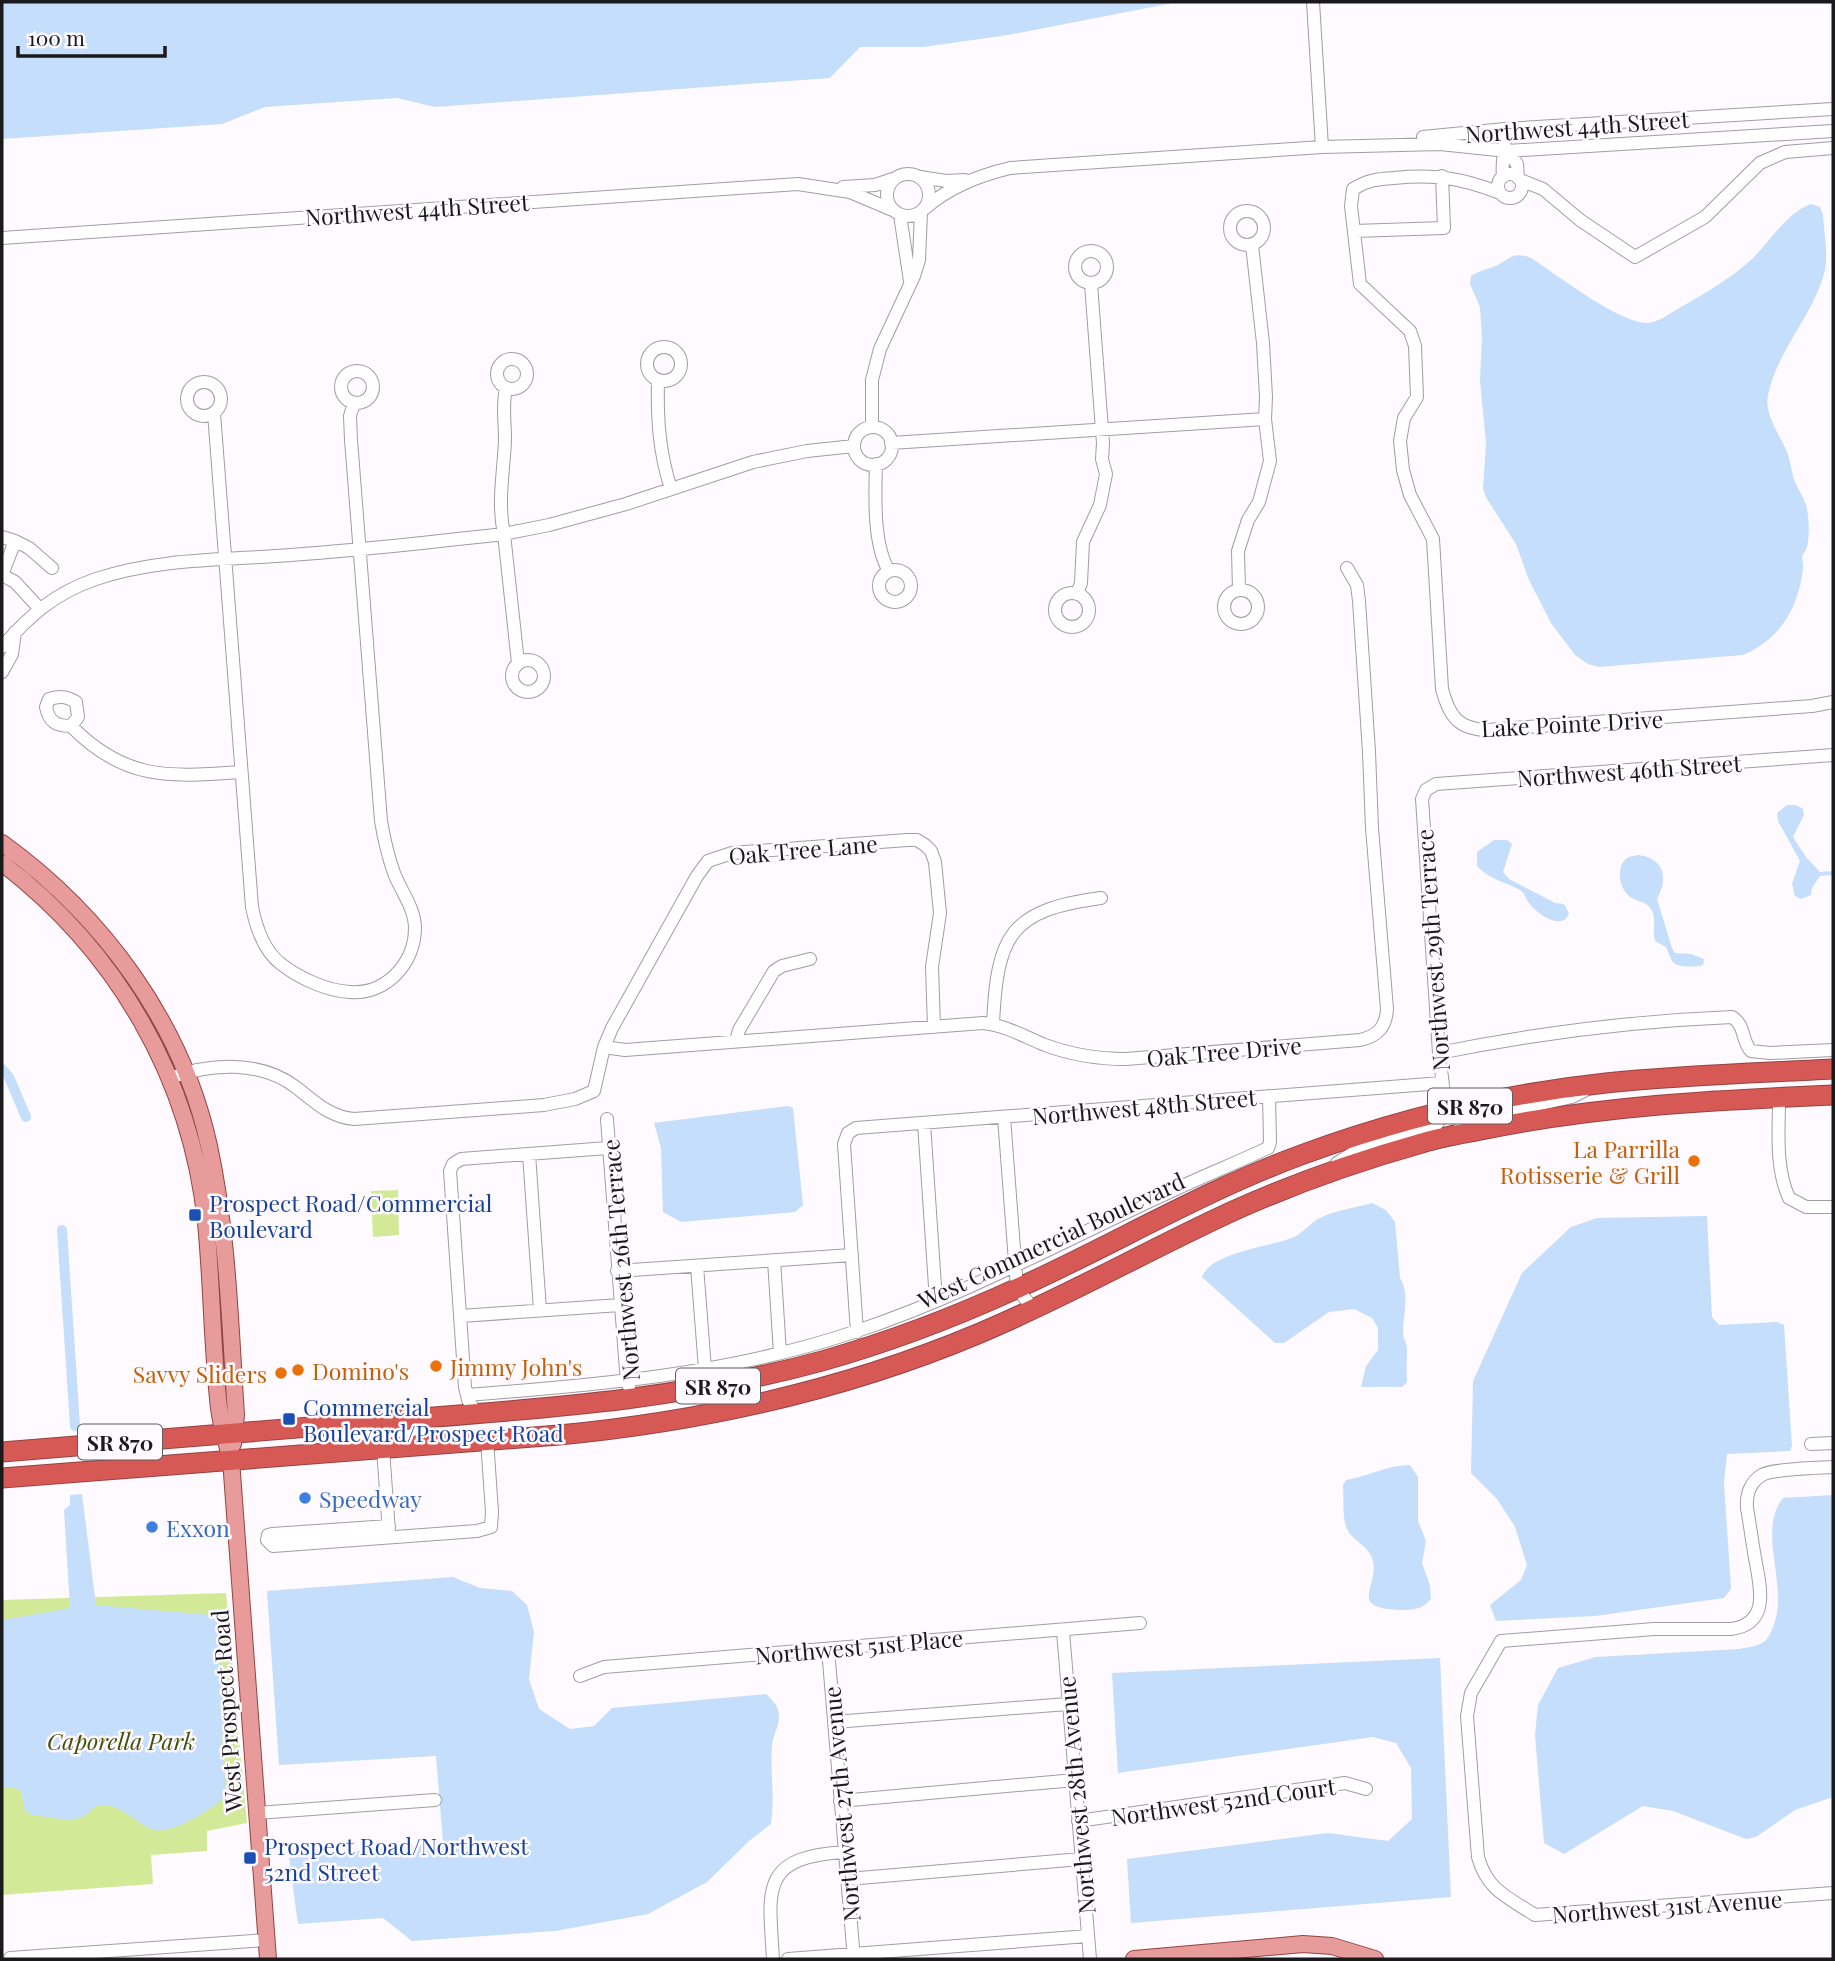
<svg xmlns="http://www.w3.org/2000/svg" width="1835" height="1961" font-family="'Playfair Display',serif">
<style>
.green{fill:#d2ea98}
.water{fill:#c4defc}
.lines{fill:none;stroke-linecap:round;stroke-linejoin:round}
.canal{stroke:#c4defc;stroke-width:10}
.minor-casing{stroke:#a19da2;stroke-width:14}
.major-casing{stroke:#954341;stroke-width:18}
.highway-casing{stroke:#954341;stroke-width:21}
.minor{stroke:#fff;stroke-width:12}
.major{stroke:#e79b9a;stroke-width:16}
.highway{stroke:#d75956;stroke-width:19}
.food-dot{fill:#e8710a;stroke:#fefaff;stroke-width:2.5}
.transit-dot{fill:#1a4fb4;stroke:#fefaff;stroke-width:2.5}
.shop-dot{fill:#3f7fe0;stroke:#fefaff;stroke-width:2.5}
.labels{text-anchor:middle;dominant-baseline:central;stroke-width:5;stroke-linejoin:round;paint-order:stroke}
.shield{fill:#fefaff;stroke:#5e5c5f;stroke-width:2}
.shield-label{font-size:21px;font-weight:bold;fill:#1a191b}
.street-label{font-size:23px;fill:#1a191b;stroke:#fefaff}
.food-label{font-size:23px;fill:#c56008;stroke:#fefaff;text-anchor:end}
.transit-label{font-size:23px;fill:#164399;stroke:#fefaff;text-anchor:start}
.shop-label{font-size:23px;fill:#366cbe;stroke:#fefaff;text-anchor:start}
.park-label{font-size:23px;font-style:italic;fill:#415108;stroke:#fefaff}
</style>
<rect width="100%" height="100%" fill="#fefaff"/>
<path class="green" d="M398,1190l1,45 -26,2 -2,-46z
M226,1593l21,230 -40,8v20l-56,4 2,29 -151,11v-295z"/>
<path class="water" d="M2,2h1176l-170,33 -85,12h-63l-30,31 -395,29 -38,-9 -132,9 -43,17 -220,15z
M1811,204l9,3 3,8c1,18 6,42 1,59 -12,43 -47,77 -56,121 -4,19 11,38 18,55 4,9 5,17 7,26 1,6 10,20 13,29 3,12 4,29 1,42 -1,4 -4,6 -5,10 0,3 2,7 1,11 -4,39 -23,72 -60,87l-144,12 -11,-3 -13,-9 -24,-32 -22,-43 -13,-36 -29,-45 -4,-10 3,-46 -6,-63 2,-42 -2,-31 -10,-23 1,-8c8,-5 14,-6 22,-9 17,-6 17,-17 38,-9 25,16 88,65 116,65 5,0 11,-3 16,-5 29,-18 63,-35 88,-58 18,-17 35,-47 60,-56z
M1787,805h9l7,4 1,6 -11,22 13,20 14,15 13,-1v4l-13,1 -8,12 -1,7 -10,4 -6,-3 -3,-12 8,-23 -22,-40 -1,-8z
M1494,840h13l5,4 -9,28 6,7 46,24 9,1 5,9c-6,19 -32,1 -40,-10 -4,-5 -3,-8 -9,-13 -16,-9 -30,-10 -43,-24v-14z
M1638,855c26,3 31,23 19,44l15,49 3,5 16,1 13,5 -1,6c-6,2 -24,3 -29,-2 -4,-3 -5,-11 -8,-16l-11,-6c-3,-10 2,-23 -4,-32 -6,-8 -12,-7 -19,-11 -13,-7 -17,-31 -5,-40 3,-2 8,-2 11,-3z
M788,1106l5,2 10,97 -8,7 -114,10 -18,-10 -2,-64 -7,-25z
M1372,1203l14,7 9,12 5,56c10,16 3,37 3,55 0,5 4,10 4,16 0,11 -1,21 0,33l-5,5h-41l5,-21 12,-16v-22l-6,-10 -18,-9 -25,3 -45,31h-9l-73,-66c10,-26 69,-30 92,-40 9,-4 16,-14 26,-19 15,-8 36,-10 52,-15z
M1707,1216l5,101 7,8 58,-3 7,3 8,121 -2,5 -63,3 -3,29 7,106 -7,9 -129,18 -99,5 -6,-16 31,-25 6,-15 -12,-38 -18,-28 -26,-26 2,-92 49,-108 49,-46 26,-9z
M1410,1465l8,12v44l8,20 -4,22 8,22 1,14c-8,10 -18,11 -30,11 -57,-2 -19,-25 -29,-52 -4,-12 -20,-18 -25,-29 -5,-12 -3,-31 -4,-44l3,-5c24,-4 38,-14 64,-15z
M82,1494l14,111 115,10 5,4 10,102 -4,16 4,59c-12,12 -53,38 -71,34 -18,-5 -33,-26 -53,-25 -11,0 -13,11 -22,13 -14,4 -34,-2 -48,-3l-7,-4 -4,-20 -9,-4h-10v-167l68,-12 -6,-98 6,-5v-10z
M1833,1495v302l-38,13 -39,27 -10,2 -73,-28 -30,-5 -79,48 -20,-11 -9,-108 3,-30 20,-37 38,-11 143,-8c9,-2 18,-2 26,-8 4,-4 6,-9 8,-14 17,-40 -17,-95 10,-129z
M453,1577l27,11 32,3 15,14 7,27 -5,47 10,30 31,20 24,-3 18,-18 154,-14c7,7 13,12 13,23 0,9 -6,19 -7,28 -2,26 3,52 -1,79l-22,17 -42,41 -59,32 -93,17 -143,10 -29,-23 -85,6 -9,-66 154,-15 -7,-87 -157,9 -12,-174z
M1440,1658l11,239 -320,26 -4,-64 201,-26 60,8 24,-22 -1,-51 -15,-25 -23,-6 -255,36 -6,-100z"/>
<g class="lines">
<path class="canal" d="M2,1069l7,8 17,40
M62,1230l13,196"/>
<g class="minor-casing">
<path id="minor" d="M1313,2l9,145
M1423,137l82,-8 328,-20
M1507,151l10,13 1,14
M887 195a21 21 0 1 1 42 0a21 21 0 1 1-42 0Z
M1498 186a12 12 0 1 1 24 0a12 12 0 1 1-24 0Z
M920,177l26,4 19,-1
M1503,177c-2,-17 3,-30 2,-48
M1520,180l23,9 37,31 55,37 70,-40 55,-54 25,-11 48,-4
M843,187l32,-2 18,-6
M1500,193c-38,-15 -65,-19 -106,-15 -16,1 -27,2 -41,11l-2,17 9,78 50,47 5,15 2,51 -13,21 -4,23 3,29 7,25 23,44 9,150c7,27 16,40 45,41l325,-24 21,-4
M924,209c25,-22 54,-33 86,-41l312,-21 118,-3 67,7 326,-20
M1230 228a17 17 0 1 1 34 0a17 17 0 1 1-34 0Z
M900,215l10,66
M1354,231l90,-3 -2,-52
M2,238l796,-54 52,8 45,19
M1075 267a16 16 0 1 1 32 0a16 16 0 1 1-32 0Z
M647 364a17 17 0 1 1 34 0a17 17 0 1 1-34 0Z
M497 374a15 15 0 1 1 30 0a15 15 0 1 1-30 0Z
M341 387a16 16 0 1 1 32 0a16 16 0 1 1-32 0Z
M658,380c-1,38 1,72 13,109
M187 399a17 17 0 1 1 34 0a17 17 0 1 1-34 0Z
M506,389c-4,15 -1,33 -1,50 -1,32 -8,63 -1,95l45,-9 77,-21 127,-42 54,-11 47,-5
M214,413l38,494c4,20 12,44 29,57 18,14 46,27 69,28 36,3 65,-29 65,-64 0,-19 -14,-37 -21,-55 -6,-17 -10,-34 -13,-52l-30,-381 -1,-24 4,-13
M872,427v-47l8,-31 34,-73 5,-16 2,-48
M854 446a19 19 0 1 1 38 0a19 19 0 1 1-38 0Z
M891,443l374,-24
M876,464c-1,31 -3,81 13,107
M2,537l13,4
M879 586a16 16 0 1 1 32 0a16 16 0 1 1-32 0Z
M2,575l13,-34 14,7 23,20
M2,575l13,7 24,26
M1224 607a17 17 0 1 1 34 0a17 17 0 1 1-34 0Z
M1239,590l-1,-39 10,-31 11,-18 11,-41 -5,-42 1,-22 -3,-54 -11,-98
M1055 610a17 17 0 1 1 34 0a17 17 0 1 1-34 0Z
M1077,594l4,-11 2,-41 17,-37 6,-31 -4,-15 1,-16 -12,-159
M2,647c28,-32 53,-54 94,-68 62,-21 131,-19 195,-24 71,-5 142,-13 213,-21l14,129
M512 676a16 16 0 1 1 32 0a16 16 0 1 1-32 0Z
M2,672l10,-18 3,-22
M71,726c-15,0 -22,-4 -25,-19l3,-8c11,-3 17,-3 27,3l2,15 -7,9c54,55 98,51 170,46
M993,1024c4,-89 17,-114 108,-126
M736,1041l3,-11 35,-59 8,-5 28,-7
M604,1047l21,3 358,-27c22,2 42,14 62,22 27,10 53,14 81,14l234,-19c18,-4 26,-13 27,-31l-15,-181 -3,-76 -10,-151 -2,-16 -10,-17
M1439,1053c98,-20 194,-32 293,-36 14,9 9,23 19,34l19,2 63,-3
M170,1078c40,-15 91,-18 127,10 18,14 33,29 57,31l190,-14 31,-6 19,-8 10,-44 8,-19 85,-152 11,-15 24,-8 175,-13h10l8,5 6,6 4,11 5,51 -8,54 2,60
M1779,1098c0,33 -4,69 10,100l17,9h27
M1004,1117l13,171 16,21
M607,1119l19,252 3,16
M924,1123l12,178
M1454,1134l15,-14 103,-23 12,-6
M529,1154l11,156
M1337,1163l22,-14 76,-22 11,-17 -7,-57 -17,-254 4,-9 10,-6 397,-29
M774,1260l6,93
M697,1266l8,103
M617,1271l235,-16
M461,1316l159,-11
M857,1332l-13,-188 4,-11 8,-5 586,-45
M467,1395c132,-10 264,-21 390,-64 111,-37 213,-94 319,-142 30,-14 62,-27 92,-41l2,-6 -1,-46
M477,1414l-9,-14 -3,-13 -15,-216 3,-7 8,-5 147,-11
M1811,1444l22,-1
M383,1449l6,83
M1833,1467c-15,1 -61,2 -71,8 -12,7 -16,20 -15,33 3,17 5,33 8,50 5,28 16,66 -24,71h-77l-153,12 -30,52 -4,23 11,141c9,33 29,40 57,58l298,-22
M389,1526l-117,8 -4,1 -1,5 6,6 204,-15 14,-4 1,-15 -5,-72
M1063,1631l27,328
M828,1649l26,310
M580,1676l24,-9 536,-44
M834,1722l234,-18
M840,1801l235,-21
M257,1813l178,-13
M1078,1821l267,-38 21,6
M848,1879l233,-20
M10,1958l256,-18
M773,1959c-4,-69 -14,-102 72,-107
M788,1959l300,-23"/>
</g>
<g class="major-casing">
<path id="major" d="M2,843c101,73 180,180 207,303 19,88 21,179 27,269l-3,29
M2,863c115,88 189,215 204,360 6,61 6,124 13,185 2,18 8,35 12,52l37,499
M1134,1959l169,-15 29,2 43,13"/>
</g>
<g class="highway-casing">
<path id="highway" d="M2,1452c136,-11 271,-22 407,-33 142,-11 275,-20 413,-58 67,-19 133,-44 196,-73 95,-43 185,-97 283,-133 98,-36 201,-61 305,-72 75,-8 151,-10 227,-14
M2,1478l557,-43c146,-14 286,-45 421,-102 86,-36 168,-83 253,-122 60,-27 125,-50 189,-68 19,-6 39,-9 59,-13 117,-24 233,-30 352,-35"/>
</g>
<use href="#minor" class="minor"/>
<use href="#major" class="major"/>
<use href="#highway" class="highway"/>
</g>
<g class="food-dot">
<circle cx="1694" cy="1161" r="7"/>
<circle cx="436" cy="1366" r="7"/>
<circle cx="298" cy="1370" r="7"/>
<circle cx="281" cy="1373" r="7"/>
</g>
<g class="transit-dot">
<rect x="188" y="1208" width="14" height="14" rx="3.5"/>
<rect x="282" y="1412" width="14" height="14" rx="3.5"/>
<rect x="243" y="1851" width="14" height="14" rx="3.5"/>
</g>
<g class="shop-dot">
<circle cx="305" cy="1498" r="7"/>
<circle cx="152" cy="1527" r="7"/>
</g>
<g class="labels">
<g class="shield">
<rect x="1428" y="1088.5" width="84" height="35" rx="5"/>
<rect x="676" y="1368.5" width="84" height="35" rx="5"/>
<rect x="78" y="1424.5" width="84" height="35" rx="5"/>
</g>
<g class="shield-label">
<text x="1470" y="1106">SR 870</text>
<text x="718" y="1386">SR 870</text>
<text x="120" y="1442">SR 870</text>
</g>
<g class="street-label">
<text transform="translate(1577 126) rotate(-4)">Northwest 44th Street</text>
<text transform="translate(417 209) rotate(-4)">Northwest 44th Street</text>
<text transform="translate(1572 723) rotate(-3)">Lake Pointe Drive</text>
<text transform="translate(1629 770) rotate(-4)">Northwest 46th Street</text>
<text transform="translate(803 849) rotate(-5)">Oak Tree Lane</text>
<text transform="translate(1432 950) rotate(-94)">Northwest 29th Terrace</text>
<text transform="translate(1224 1051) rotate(-5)">Oak Tree Drive</text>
<text transform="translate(1144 1106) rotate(-5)">Northwest 48th Street</text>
<text transform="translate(1051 1240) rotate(-25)">West Commercial Boulevard</text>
<text transform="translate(620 1260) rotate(-95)">Northwest 26th Terrace</text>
<text transform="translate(859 1646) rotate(-5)">Northwest 51st Place</text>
<text transform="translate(226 1711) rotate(-94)">West Prospect Road</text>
<text transform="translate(1076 1795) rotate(-95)">Northwest 28th Avenue</text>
<text transform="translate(1223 1801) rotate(-8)">Northwest 52nd Court</text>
<text transform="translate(841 1804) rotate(-95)">Northwest 27th Avenue</text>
<text transform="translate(1667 1906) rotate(-4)">Northwest 31st Avenue</text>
</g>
<g class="food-label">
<text x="1680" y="1148">La Parrilla<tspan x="1680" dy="26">Rotisserie &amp; Grill</tspan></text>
<text x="450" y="1366" text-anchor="start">Jimmy John's</text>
<text x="312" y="1370" text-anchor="start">Domino's</text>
<text x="267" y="1373">Savvy Sliders</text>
</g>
<g class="transit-label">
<text x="209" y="1202">Prospect Road/Commercial<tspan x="209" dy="26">Boulevard</tspan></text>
<text x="303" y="1406">Commercial<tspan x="303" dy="26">Boulevard/Prospect Road</tspan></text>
<text x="264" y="1845">Prospect Road/Northwest<tspan x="264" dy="26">52nd Street</tspan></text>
</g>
<g class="shop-label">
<text x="319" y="1498">Speedway</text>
<text x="166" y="1527">Exxon</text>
</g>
<g class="park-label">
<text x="121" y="1740">Caporella Park</text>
</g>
</g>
<rect width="1835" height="1961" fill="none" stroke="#1a191b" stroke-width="7"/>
<path d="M18 46v10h147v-10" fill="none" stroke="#1a191b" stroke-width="3.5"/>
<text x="28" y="46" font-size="21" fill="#1a191b" stroke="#fefaff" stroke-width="5" paint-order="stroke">100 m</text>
</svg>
